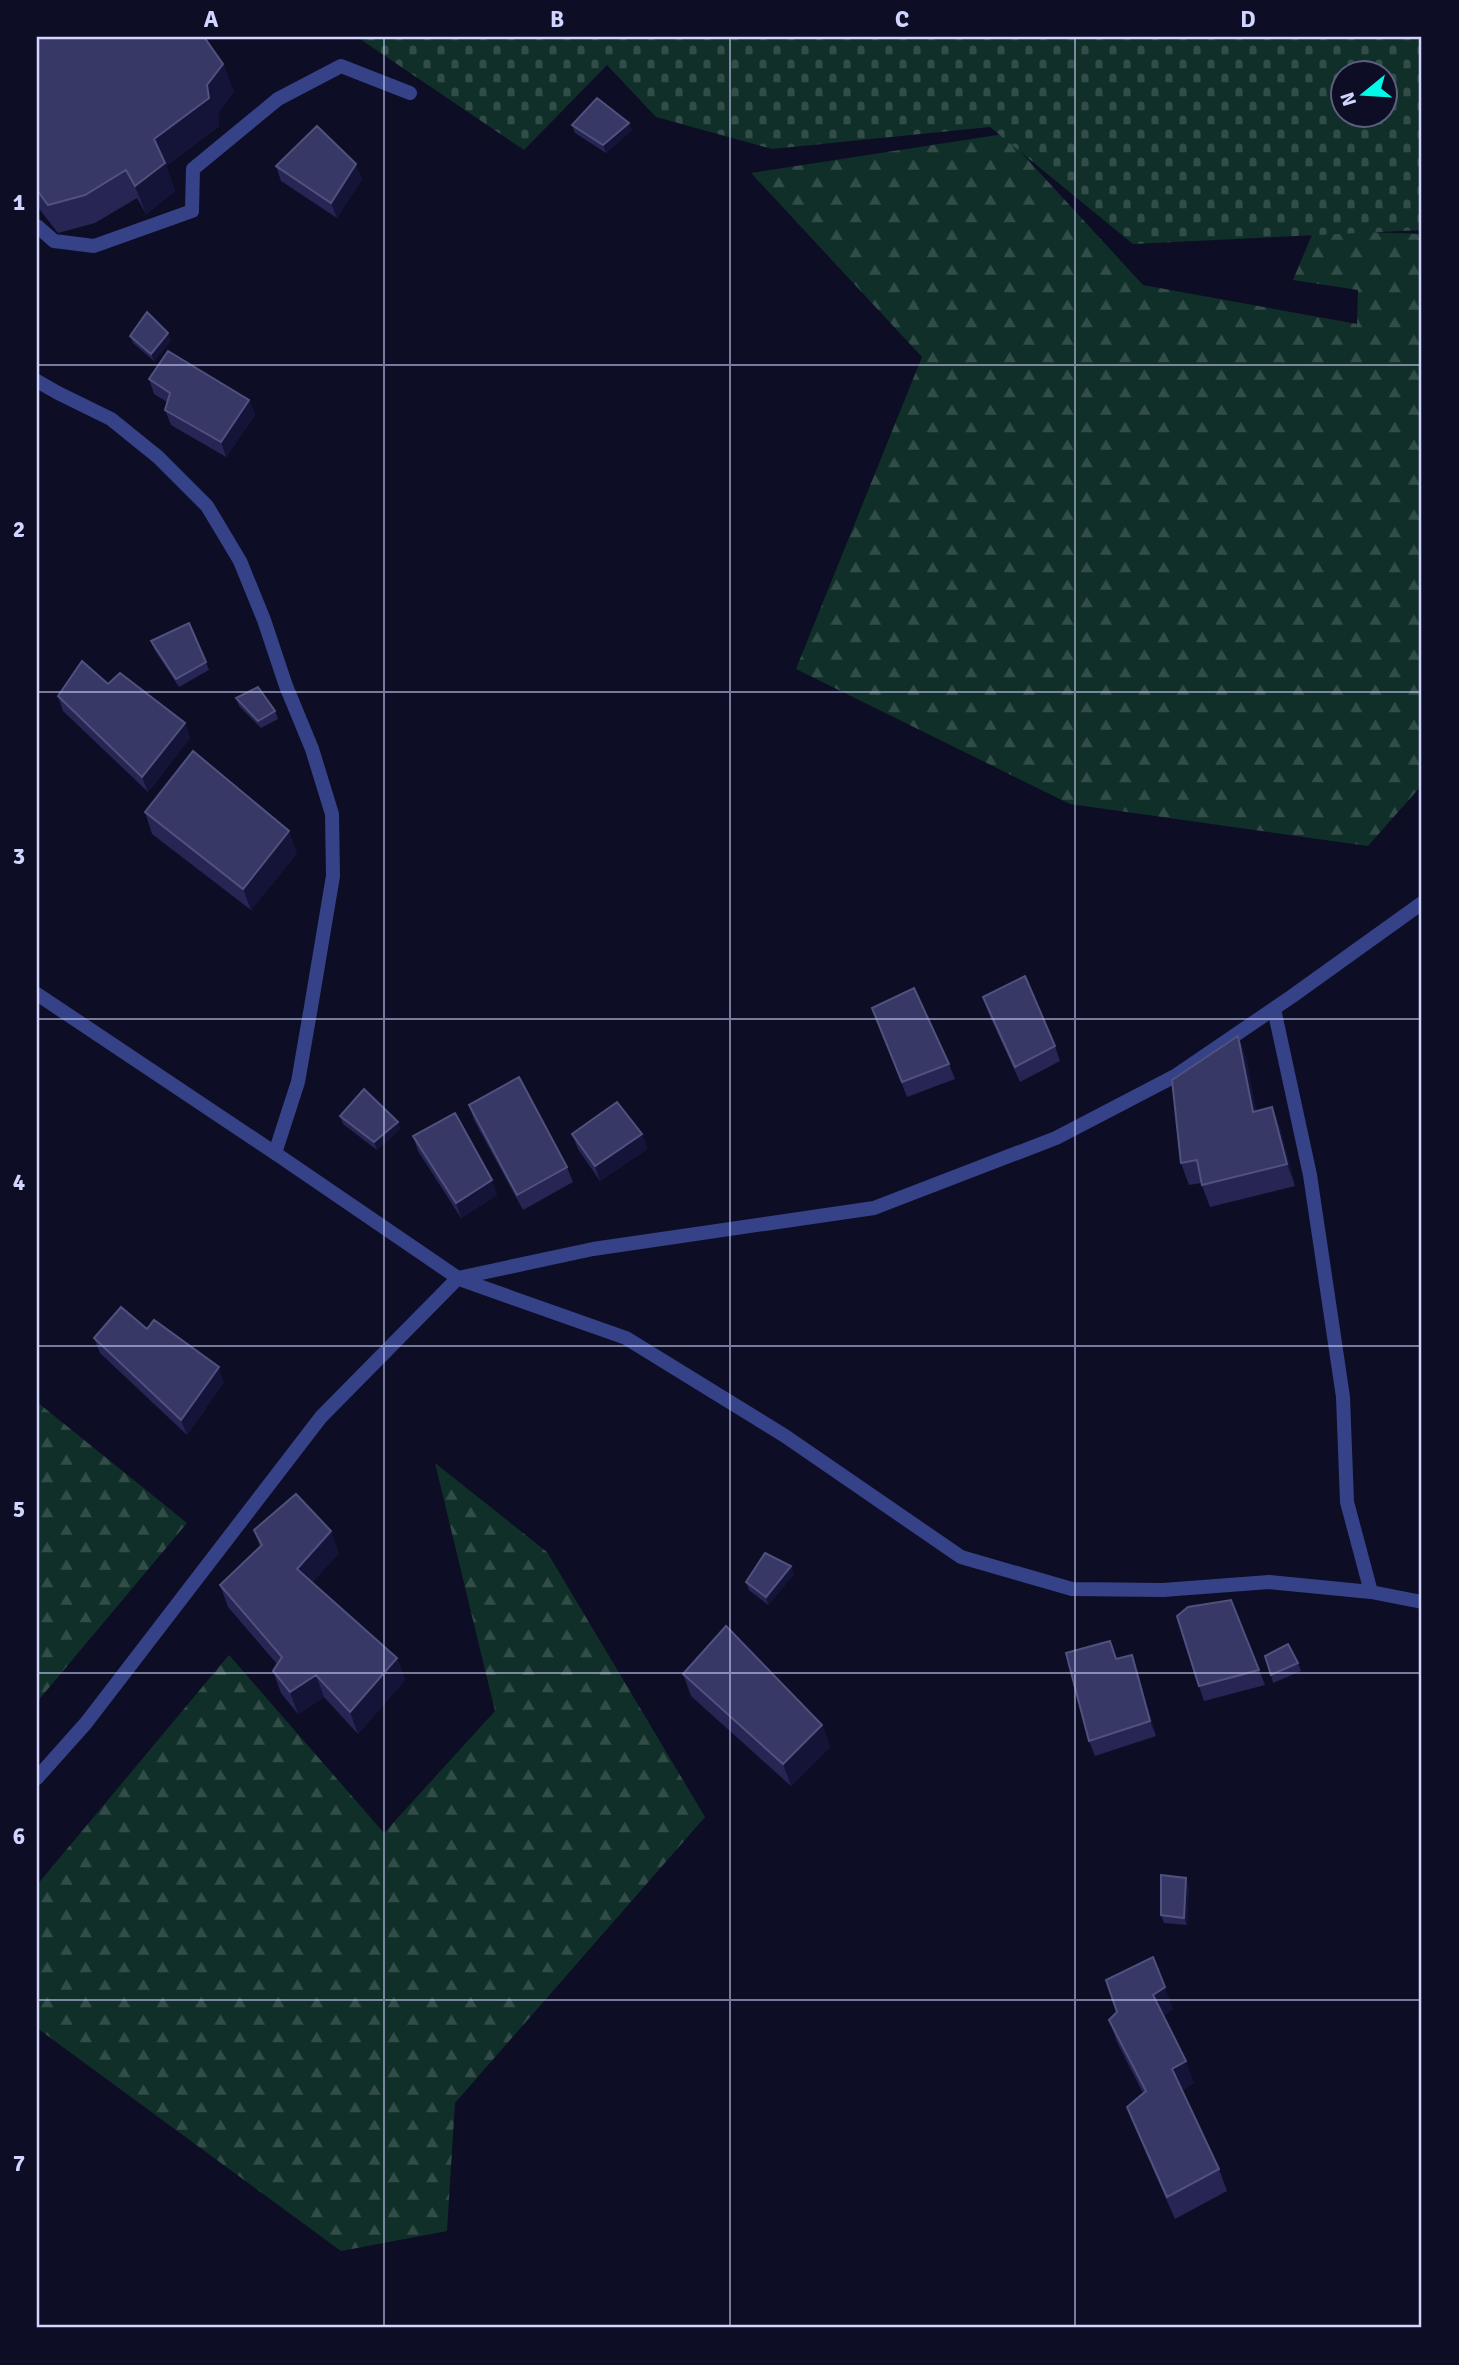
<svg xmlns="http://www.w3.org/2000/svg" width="1459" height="2365" font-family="Signika,sans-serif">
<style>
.forest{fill:url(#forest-firs)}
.cemetery{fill:url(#cemetery-stones);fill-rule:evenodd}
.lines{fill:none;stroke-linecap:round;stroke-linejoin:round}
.service{stroke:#364287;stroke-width:14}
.minor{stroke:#364287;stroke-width:14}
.tertiary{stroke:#364287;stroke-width:14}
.wall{fill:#262554}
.shaded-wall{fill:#141439}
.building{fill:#383866;stroke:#50517e;stroke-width:2}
.grid{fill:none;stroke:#d1d5ff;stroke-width:2;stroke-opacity:0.55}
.neatline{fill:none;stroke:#d1d5ff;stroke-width:2.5}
.grid-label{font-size:23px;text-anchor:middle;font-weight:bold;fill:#d1d5ff}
</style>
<defs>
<pattern id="forest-firs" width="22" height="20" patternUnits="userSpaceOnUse" patternTransform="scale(1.75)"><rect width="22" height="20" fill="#102f28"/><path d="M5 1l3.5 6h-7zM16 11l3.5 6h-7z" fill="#324c48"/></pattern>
<pattern id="cemetery-stones" width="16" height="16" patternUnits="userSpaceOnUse" patternTransform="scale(1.75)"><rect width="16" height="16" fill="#102f28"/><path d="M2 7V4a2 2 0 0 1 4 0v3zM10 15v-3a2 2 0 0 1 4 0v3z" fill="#324c48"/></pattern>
</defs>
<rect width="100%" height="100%" fill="#0d0e25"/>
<path class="forest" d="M1004,134l139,151 214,39 1,-34 -65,-10 21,-50 108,4v551l-54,61 -298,-42 -274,-135 126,-312 -171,-184z
M37,1402l150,121 -150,179z
M435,1463l112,89 158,265 -250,286 -8,128 -106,20 -304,-223v-143l192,-230 155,178 111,-122z"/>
<path class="cemetery" d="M357,37h1065v193l-289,14 -143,-117 -218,22 -116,-32 -49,-52 -83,85zM1344,74h42v42h-42z"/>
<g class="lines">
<path class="service" d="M37,226l17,15 40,5 98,-35 1,-42 85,-70 63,-33 69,27"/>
<path class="minor" d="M37,381l21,12 53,26 47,38 49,49 33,55 24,59 22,66 26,63 20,65 1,62 -21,125 -14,81 -23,71
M1274,1009l36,166 33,222 4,105 24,90
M459,1279l167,59 159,98 176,121 111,32 91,1 106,-8 102,10 51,10
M37,1778l49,-55 235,-306 137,-139 135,-29 281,-41 182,-70 119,-62 116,-79 131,-94"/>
<path class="tertiary" d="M37,994l238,159 183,125"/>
</g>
<path class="wall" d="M37,37l186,27 11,28 -16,21 1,13 -53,40 9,25 -29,23 -9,-16 -42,25 -37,10 -21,-27z
M572,125l60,5 -26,23 -31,-20z
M276,166l86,13 -25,39 -56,-37z
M130,336l41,4 -17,21 -21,-18z
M149,379l100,21 6,15 -29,42 -55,-32 -6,-15 2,-8 -13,-8z
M151,641l55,21 3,8 -30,17 -25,-38z
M58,696l127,27 5,15 -42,54 -85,-81z
M236,698l39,13 3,8 -17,9 -22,-22z
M145,812l152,41 -46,57 -99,-76z
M983,997l72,49 5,15 -40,21 -32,-70z
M878,1023l71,41 6,15 -48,18z
M1238,1036l8,22 10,53 16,-4 8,21 15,58 -85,21 -9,-24 -12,2 -8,-22z
M469,1105l98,62 6,15 -50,28 -49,-90z
M340,1116l58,6 2,7 -23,21 -34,-26z
M572,1134h70l5,15 -47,32 -22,-32z
M413,1136l84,59 -36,23 -43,-67z
M147,1329l77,53 -37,53 -87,-82 -6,-15z
M254,1530l85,23 -27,29 85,76 8,22 -47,54 -34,-37 -26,17 -17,-21 -8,-22 4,-7 -49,-57 -8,-22 40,-38z
M794,1574l-26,31 -19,-15 -3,-8z
M1116,1659l21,11 19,66 -61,20 -6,-15z
M1298,1663l3,8 -28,12 -2,-8z
M1259,1670l6,15 -61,16 -5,-15z
M683,1674l139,51 8,22 -39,39 -100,-90z
M1189,1885l-2,40 -23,-2 -3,-8z
M1173,2009l-10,7 31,67 -12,7 37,79 8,22 -52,28 -40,-91 -8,-21 16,-14 -26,-51 -8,-22z"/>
<path class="shaded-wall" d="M223,64l11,28 -16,21 1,13 -53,40 9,25 -29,23 -11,-28 19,-47 53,-54z
M629,123l3,7 -26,23 -3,-8z
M356,164l6,15 -25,39 -6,-15z
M168,333l3,7 -17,21 -3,-7z
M249,400l6,15 -29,42 -5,-15z
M185,723l5,15 -42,54 -6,-15z
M289,831l8,22 -46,57 -8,-21z
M1238,1036l8,22 15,76 -8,-22z
M1272,1107l8,21 15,58 -8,-22z
M398,1122l2,7 -23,21 -3,-8z
M642,1134l5,15 -47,32 -5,-15z
M492,1180l5,15 -36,23 -5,-15z
M219,1367l5,15 -37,53 -6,-15z
M331,1531l8,22 -34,38 -8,-22z
M791,1566l3,8 -26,31 -2,-8z
M1132,1655l5,15 19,66 -6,-15z
M397,1658l8,22 -47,54 -8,-22z
M316,1675l8,22 -26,17 -8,-22z
M822,1725l8,22 -39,39 -8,-22z
M1186,1878l3,7 -2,40 -3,-7z
M1165,1987l8,22 -12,8 -8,-22z
M1186,2061l8,22 -14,8 -8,-22z"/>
<path class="building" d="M37,37h167l19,27 -16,21 2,13 -55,41 11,24 -30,23 -9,-16 -41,25 -37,10 -11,-15z
M597,98l32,25 -26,22 -31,-20z
M317,126l39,38 -25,39 -55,-37z
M147,312l21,21 -17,21 -21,-18z
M168,351l81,49 -28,42 -56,-32 5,-17 -21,-14z
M189,623l17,39 -30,17 -25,-38z
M82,661l26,23 12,-11 65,50 -43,54 -84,-81z
M258,687l17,24 -17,10 -22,-23z
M193,751l96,80 -46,58 -98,-77z
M1025,976l30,70 -40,21 -32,-70z
M914,988l35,76 -47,18 -30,-74z
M1238,1036l15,76 19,-5 15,57 -85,21 -5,-25 -16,3 -9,-83z
M519,1077l48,90 -50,28 -48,-90z
M364,1089l34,33 -24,20 -34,-26z
M617,1102l25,32 -47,32 -23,-32z
M455,1113l37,67 -36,23 -43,-67z
M121,1307l26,22 7,-9 65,47 -38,53 -87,-82z
M296,1494l35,37 -34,38 100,89 -47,54 -34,-37 -26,17 -17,-21 9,-14 -62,-72 42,-40 -8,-15z
M765,1553l26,13 -25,31 -20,-15z
M1231,1600l28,70 -60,16 -22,-70 11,-9z
M726,1626l96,99 -39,39 -100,-90z
M1110,1641l6,18 16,-4 18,66 -61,20 -23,-88z
M1288,1644l10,19 -27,12 -6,-19z
M1161,1875l25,3 -2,40 -23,-3z
M1153,1957l12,30 -12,8 33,66 -14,8 47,100 -52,28 -40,-90 19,-16 -37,-71 8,-8 -11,-32z"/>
<path class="grid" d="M384,37v2291M730,37v2291M1075,37v2291M37,365h1385M37,692h1385M37,1019h1385M37,1346h1385M37,1673h1385M37,2000h1385"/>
<rect width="1459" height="2365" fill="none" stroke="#0d0e25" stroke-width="77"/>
<g transform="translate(1364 94) rotate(252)"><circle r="33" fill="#0d0e25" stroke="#5b5e7c" stroke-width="2"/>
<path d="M0-5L12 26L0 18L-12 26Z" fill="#00fce7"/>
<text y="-10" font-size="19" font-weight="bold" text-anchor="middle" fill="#d1d5ff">N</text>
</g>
<rect x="38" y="38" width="1382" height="2288" class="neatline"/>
<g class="grid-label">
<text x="211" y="27">A</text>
<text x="557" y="27">B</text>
<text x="902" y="27">C</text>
<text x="1248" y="27">D</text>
<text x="19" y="210">1</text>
<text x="19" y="537">2</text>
<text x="19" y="864">3</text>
<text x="19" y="1190">4</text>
<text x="19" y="1517">5</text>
<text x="19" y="1844">6</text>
<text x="19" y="2171">7</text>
</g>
</svg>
